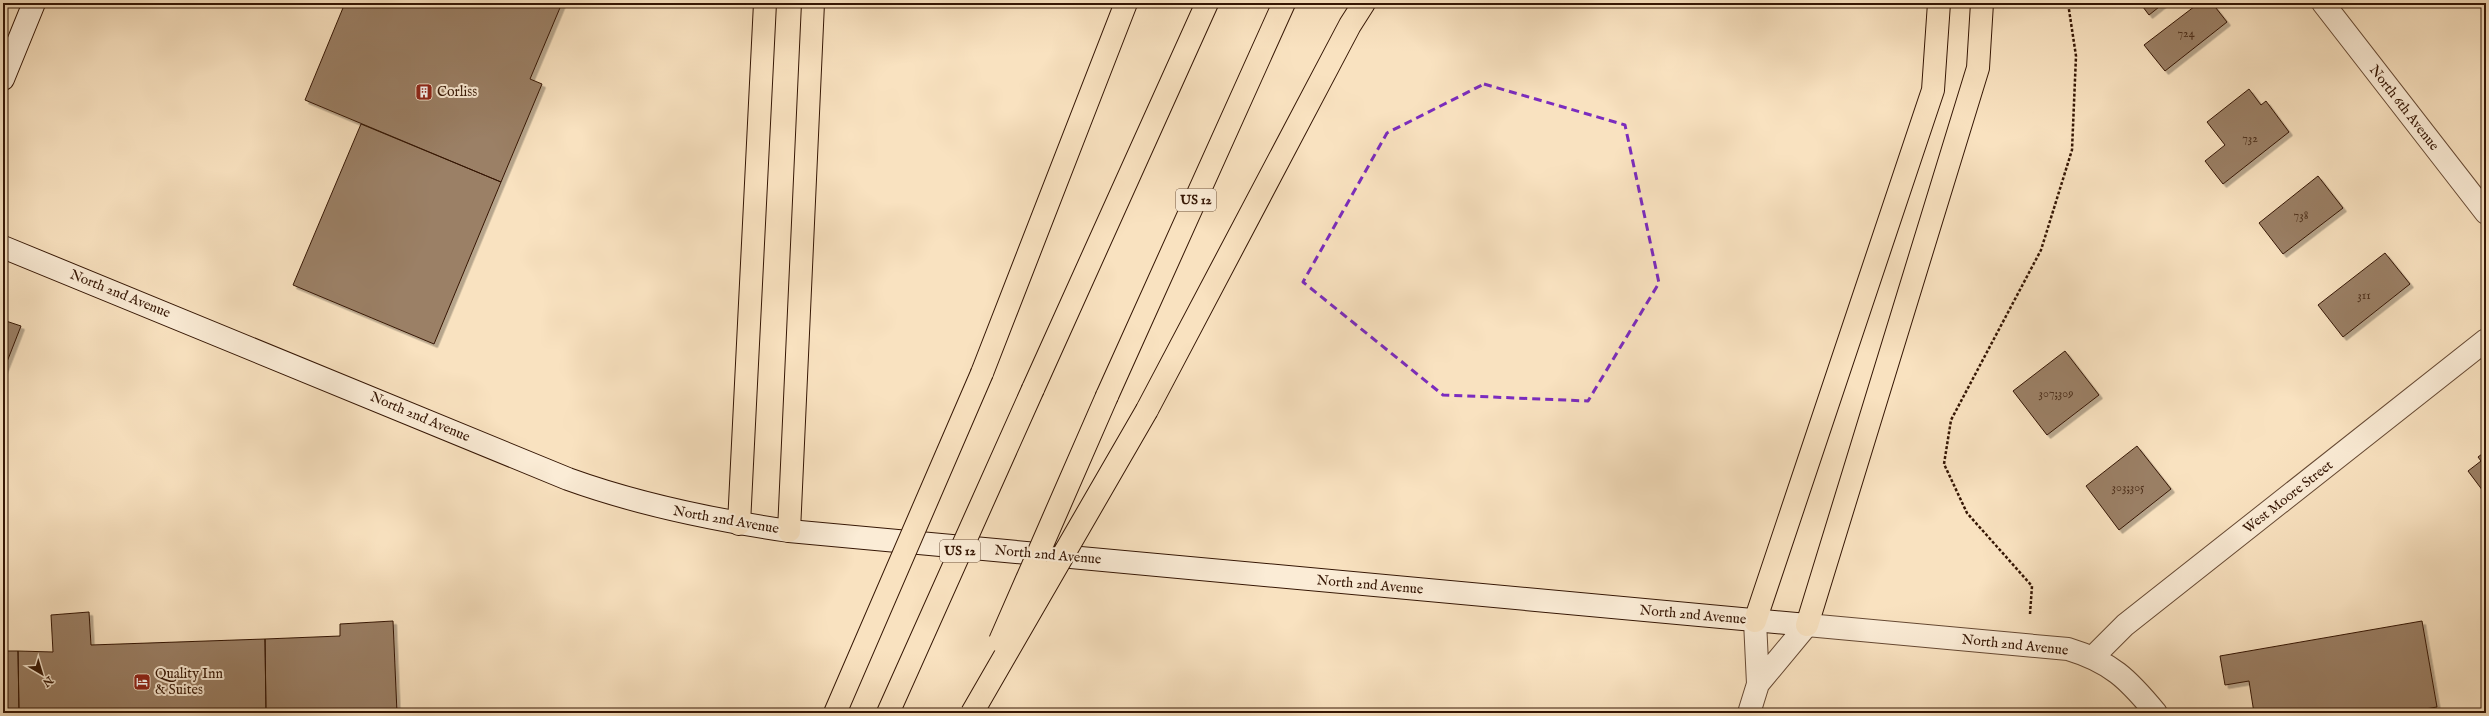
<svg xmlns="http://www.w3.org/2000/svg" width="2489" height="716" font-family="'IM FELL English',serif">
<style>
.building{fill:#9b8066;stroke:#351604;filter:url(#shadow)}
.lines{fill:none;stroke-linecap:round;stroke-linejoin:round}
.minor-casing{stroke:#664933;stroke-width:24}
.tertiary-casing{stroke:#664933;stroke-width:24}
.secondary-casing{stroke:#351604;stroke-width:24}
.motorway-casing{stroke:#351604;stroke-width:24}
.path{stroke:#351604;stroke-width:2.5;stroke-dasharray:3 2;stroke-linecap:butt}
.minor{stroke:#fbecd6;stroke-width:22}
.tertiary{stroke:#fbecd6;stroke-width:22}
.secondary{stroke:#fbecd6;stroke-width:22}
.motorway{stroke:#f9e2c0;stroke-width:22}
.motorway-bridge-casing{stroke:#351604;stroke-width:24;stroke-linecap:butt}
.motorway-bridge{stroke:#f9e2c0;stroke-width:22}
.marked{fill:none;stroke:#7b2cbf;stroke-width:3;stroke-dasharray:8 5;stroke-linejoin:round}
.labels{text-anchor:middle;dominant-baseline:central;stroke-width:4;stroke-linejoin:round;paint-order:stroke}
.number-label{font-size:12px;fill:#4e301c}
.shield{fill:#fbecd6;stroke:#705643;stroke-width:1}
.shield-label{font-size:13px;font-weight:bold;fill:#351604}
.poi-label{font-size:14px;fill:#351604;stroke:#fbecd6;text-anchor:start}
.street-label{font-size:14px;fill:#351604;stroke:#fbecd6}
</style>
<defs>
<filter id="shadow"><feDropShadow dx="3.5" dy="3.5" stdDeviation="0" flood-color="#0004"/></filter>
</defs>
<rect width="100%" height="100%" fill="#f9e2c0"/>
<filter id="stains"><feTurbulence type="fractalNoise" baseFrequency=".005" numOctaves="4"/><feColorMatrix values="0 0 0 0 .2 0 0 0 0 .09 0 0 0 0 .02 0 0 0 .5 -.17"/></filter>
<radialGradient id="worn" r=".72"><stop offset=".6" stop-color="#630" stop-opacity="0"/><stop offset="1" stop-color="#630" stop-opacity=".3"/></radialGradient>
<path class="building" d="M345,3h217l-32,76 12,5 -41,98 -196,-82z
M2140,3h24l-15,12z
M2199,3h13l15,19 -62,49 -21,-26z
M2249,89l12,16 5,-4 23,31 -66,52 -18,-23 20,-16 -18,-23z
M361,124l140,58 -67,162 -141,-59z
M2318,176l25,32 -60,46 -24,-31z
M2385,253l25,31 -67,53 -25,-32z
M3,320l18,6 -18,46z
M2065,351l34,44 -52,40 -34,-44z
M2137,446l34,43 -52,41 -33,-44z
M2486,451v44l-18,-24 13,-10 -3,-4z
M89,612l2,33 174,-6 1,74h-247l-1,-62 35,1 -2,-37z
M393,621l4,92h-131l-1,-74 75,-3v-12z
M2422,621l15,86 -36,6h-147l-5,-32 -24,4 -5,-29z
M3,651h15l1,62h-16z"/>
<g class="lines">
<g class="minor-casing">
<path id="minor" d="M2323,3l163,210
M2093,657l32,-32 361,-285
M1758,684l49,-59
M1749,713l9,-29 -3,-63"/>
</g>
<g class="tertiary-casing">
<path id="tertiary" d="M1807,625l261,24c43,13 60,30 88,64"/>
</g>
<g class="secondary-casing">
<path id="secondary" d="M3,79l31,-76
M3,247l565,232c72,26 146,41 221,52l1018,94"/>
</g>
<g class="motorway-casing">
<path id="motorway" d="M982,373l144,-370
M1033,389l174,-386
M1107,396l177,-393
M1147,410l203,-385 14,-22
M739,524l26,-521
M789,531l24,-528
M1755,621l178,-531 6,-87
M1807,625l171,-557 4,-65"/>
</g>
<path class="path" d="M2030,614l2,-28 -65,-73 -23,-49 7,-44 90,-170 31,-100 4,-94 -8,-53"/>
<use href="#minor" class="minor"/>
<use href="#tertiary" class="tertiary"/>
<use href="#secondary" class="secondary"/>
<use href="#motorway" class="motorway"/>
<g class="motorway-bridge-casing">
<path id="motorway-bridge" d="M1000,641l107,-245
M835,713l147,-340
M888,713l145,-324
M972,713l175,-303"/>
</g>
<use href="#motorway-bridge" class="motorway-bridge"/>
</g>
<path class="marked" d="M1484,84l141,41 34,158 -71,118 -145,-6 -140,-113 84,-149z"/>
<defs>
<g id="building-square" transform="scale(0.9)"><rect x="-9" y="-9" width="18" height="18" rx="4" fill="#8f2418" stroke="#fbecd6"/><path d="M-4-6H4V6H1V3H-1V6H-4ZM-2.5-4.3h1.7v1.8h-1.7ZM.8-4.3h1.7v1.8H.8ZM-2.5-1h1.7V.8h-1.7ZM.8-1h1.7V.8H.8Z" fill="#fff"/></g>
<g id="hotel-square" transform="scale(0.9)"><rect x="-9" y="-9" width="18" height="18" rx="4" fill="#8f2418" stroke="#fbecd6"/><path d="M-6-4.5h1.5V1H6V5H4.5V3h-9V5H-6ZM-4 0a1.8 1.8 0 1 1 3.6 0ZM.5 0V-2.5h3Q6-2.5 6 0Z" fill="#fff"/></g>
</defs>
<g fill-rule="evenodd">
<use href="#building-square" x="424" y="92"/>
<use href="#hotel-square" x="142" y="682"/>
</g>
<g class="labels">
<g class="number-label">
<text x="2186" y="33">724</text>
<text x="2250" y="138">732</text>
<text x="2301" y="215">738</text>
<text x="2364" y="295">311</text>
<text x="2056" y="393">307;309</text>
<text x="2128" y="487">303;305</text>
</g>
<g class="shield">
<rect x="1176" y="189" width="40" height="22" rx="3"/>
<rect x="940" y="540" width="40" height="22" rx="3"/>
</g>
<g class="shield-label">
<text x="1196" y="200">US 12</text>
<text x="960" y="551">US 12</text>
</g>
<g class="poi-label">
<text x="437" y="92">Corliss</text>
<text x="155" y="674">Quality Inn<tspan x="155" dy="16">&amp; Suites</tspan></text>
</g>
<g class="street-label">
<text transform="translate(2404 108) rotate(52)">North 6th Avenue</text>
<text transform="translate(120 294) rotate(22)">North 2nd Avenue</text>
<text transform="translate(420 417) rotate(23)">North 2nd Avenue</text>
<text transform="translate(2288 497) rotate(-38)">West Moore Street</text>
<text transform="translate(726 520) rotate(10)">North 2nd Avenue</text>
<text transform="translate(1048 555) rotate(5)">North 2nd Avenue</text>
<text transform="translate(1370 585) rotate(5)">North 2nd Avenue</text>
<text transform="translate(1693 615) rotate(5)">North 2nd Avenue</text>
<text transform="translate(2015 645) rotate(6)">North 2nd Avenue</text>
</g>
</g>
<rect width="2489" height="716" fill="none" stroke="#f9e2c0" stroke-width="16"/>
<rect x="4" y="4" width="2481" height="708" fill="none" stroke="#351604" stroke-width="2"/>
<rect x="8" y="8" width="2473" height="700" fill="none" stroke="#351604"/>
<g transform="translate(42 674) rotate(142)" stroke="#fbecd6" stroke-width="3" paint-order="stroke">
<path d="M0-3L7 15L0 10L-7 15Z" fill="#351604"/>
<text y="-6" font-size="11" font-weight="bold" text-anchor="middle" fill="#351604">N</text>
</g>
<rect width="100%" height="100%" filter="url(#stains)"/>
<rect width="100%" height="100%" fill="url(#worn)"/>
</svg>
